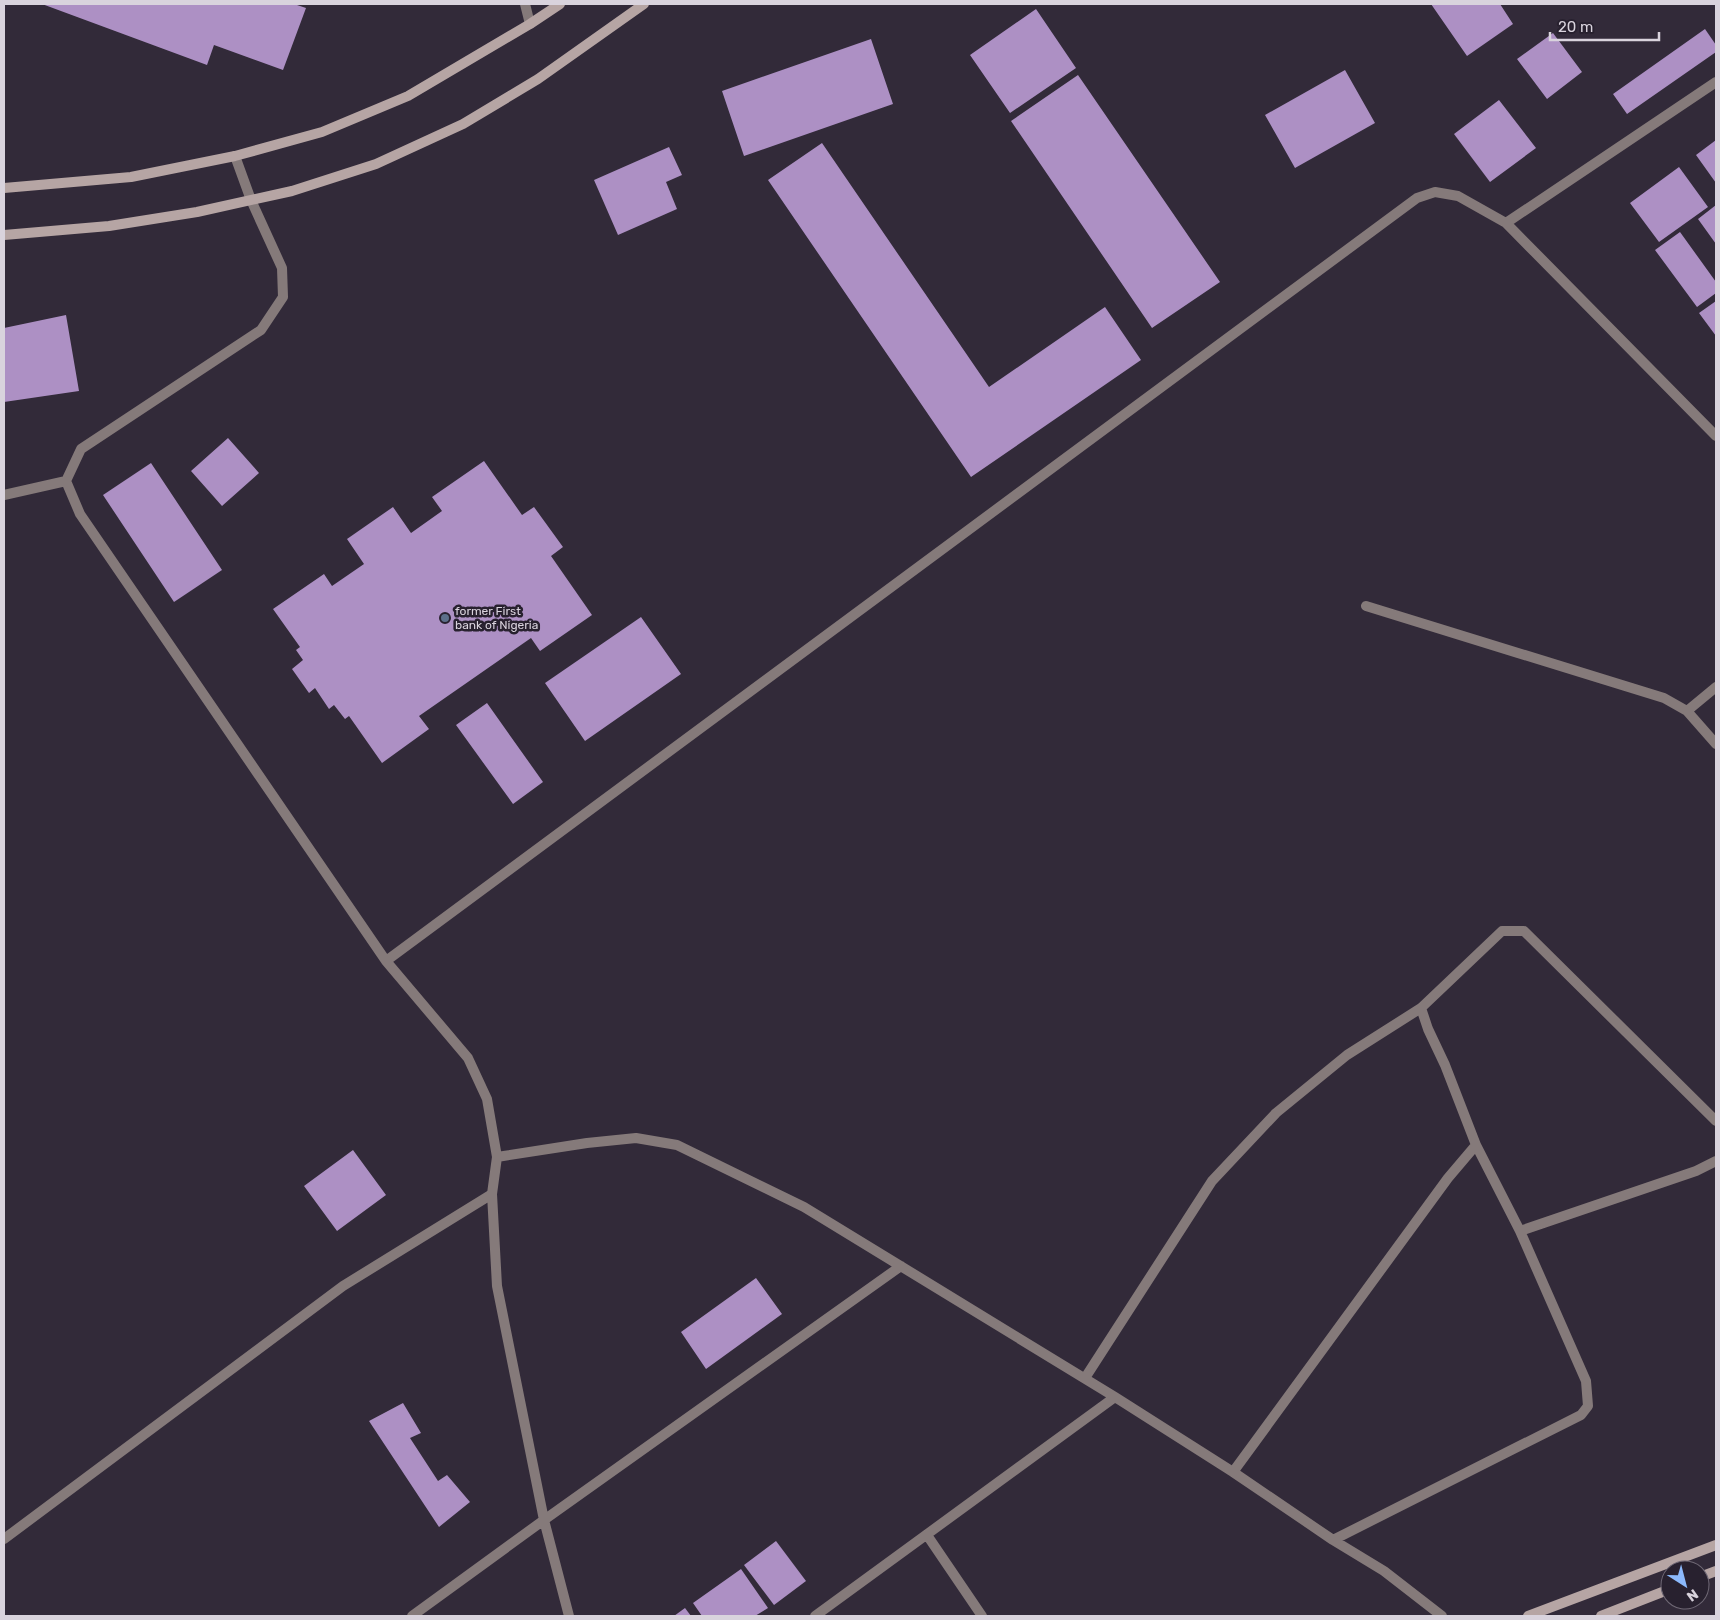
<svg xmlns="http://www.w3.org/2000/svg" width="1720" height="1620" font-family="Rubik,sans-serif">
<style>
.building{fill:#ad90c4}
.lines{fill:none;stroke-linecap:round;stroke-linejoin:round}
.lane{stroke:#857a7a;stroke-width:10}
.street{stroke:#857a7a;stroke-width:10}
.secondary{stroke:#b6a5a4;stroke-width:10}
.service-dot{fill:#5c6f8a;stroke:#28212f;stroke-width:2}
.labels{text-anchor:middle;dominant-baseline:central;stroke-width:5;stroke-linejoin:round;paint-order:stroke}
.poi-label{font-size:12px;fill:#d9d3dd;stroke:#28212f;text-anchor:start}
</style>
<rect width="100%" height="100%" fill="#322a39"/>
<path class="building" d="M42,4h252l12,4 -23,62 -69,-25 -7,20z
M1431,4h69l13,20 -46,32z
M1036,9l40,59 -66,45 -40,-58z
M1705,29l11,16v7l-89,62 -14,-20z
M1553,33l29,39 -35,27 -30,-40z
M871,39l22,65 -149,52 -22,-65z
M1345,70l30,53 -80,45 -30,-53z
M1078,75l142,207 -68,46 -141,-207z
M1499,100l37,48 -46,34 -36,-48z
M1716,140v43l-20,-28z
M822,143l167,244 116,-80 36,53 -170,117 -203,-297z
M669,147l13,28 -16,7 11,27 -59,26 -24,-55z
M1679,167l29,40 -49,35 -29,-39z
M1716,205v39l-18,-25z
M1680,232l36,50v11l-19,14 -42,-57z
M1716,301v35l-17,-23z
M66,315l13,76 -75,11v-74z
M228,438l31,35 -37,33 -31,-35z
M484,461l38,54 12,-8 29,40 -12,9 41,59 -52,36 -9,-13 -112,78 10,13 -47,34 -33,-47 -4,3 -11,-14 -5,4 -14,-21 -6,5 -17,-24 11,-9 -7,-10 4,-3 -27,-38 51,-35 8,12 32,-22 -17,-25 46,-32 18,26 31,-22 -10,-14z
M151,463l71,107 -48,32 -71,-107z
M641,617l40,57 -96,67 -40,-58z
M487,703l56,79 -30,22 -57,-79z
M353,1150l33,45 -49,36 -33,-45z
M756,1278l26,36 -76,55 -25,-37z
M403,1403l18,30 -11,5 28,43 9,-6 23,27 -31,25 -70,-106z
M776,1541l30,40 -32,24 -30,-40z
M741,1569l27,39 -13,8h-53l-9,-13z
M685,1608l6,8h-17z"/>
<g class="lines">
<path class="lane" d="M525,4l5,20"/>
<path class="street" d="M235,156l16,44 31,68 1,29 -22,33 -180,119 -15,32 14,33 306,447 82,97 19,41 10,58 -5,37 5,92 47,234 25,96
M1506,223l210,-141
M4,495l62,-14
M1366,606l298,92 23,13 29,33
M1687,711l29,-24
M386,961l1031,-763 18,-6 23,4 48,27 210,213
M497,1157l90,-14 49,-5 41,7 127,62 311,190 118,75 100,68 51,31 58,45
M1520,1231l176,-60 20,-10
M1085,1378l127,-197 64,-68 71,-58 74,-47 81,-77h22l192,190
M1233,1472l215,-294 28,-33
M927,1535l55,81
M4,1539l339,-253 149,-92
M1333,1540l248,-125 7,-9 -2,-25 -66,-150 -44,-86 -31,-80 -17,-36 -7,-21
M412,1616l132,-96 357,-254
M815,1616l300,-219"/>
<path class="secondary" d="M4,188l127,-11 104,-21 87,-24 86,-36 122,-72 30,-20
M4,235l105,-9 88,-14 95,-21 84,-27 87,-40 75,-45 106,-75
M1700,1577l16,-6
M1528,1616l188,-71
M1601,1616l69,-27"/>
</g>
<circle class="service-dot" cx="445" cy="618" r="5"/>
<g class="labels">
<g class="poi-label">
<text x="455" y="611">former First<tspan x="455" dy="14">bank of Nigeria</tspan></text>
</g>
</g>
<rect width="1720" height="1620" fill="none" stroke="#d9d3dd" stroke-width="10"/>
<g transform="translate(1685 1585) rotate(144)"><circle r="24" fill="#28212f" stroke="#6f6875"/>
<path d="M0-4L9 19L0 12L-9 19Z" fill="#8cb9fc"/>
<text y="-8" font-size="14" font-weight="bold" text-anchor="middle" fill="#d9d3dd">N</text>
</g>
<path d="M1550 32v8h109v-8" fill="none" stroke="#d9d3dd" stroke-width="2.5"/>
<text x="1558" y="32" font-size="15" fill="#d9d3dd" stroke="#28212f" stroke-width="4" paint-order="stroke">20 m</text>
</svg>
